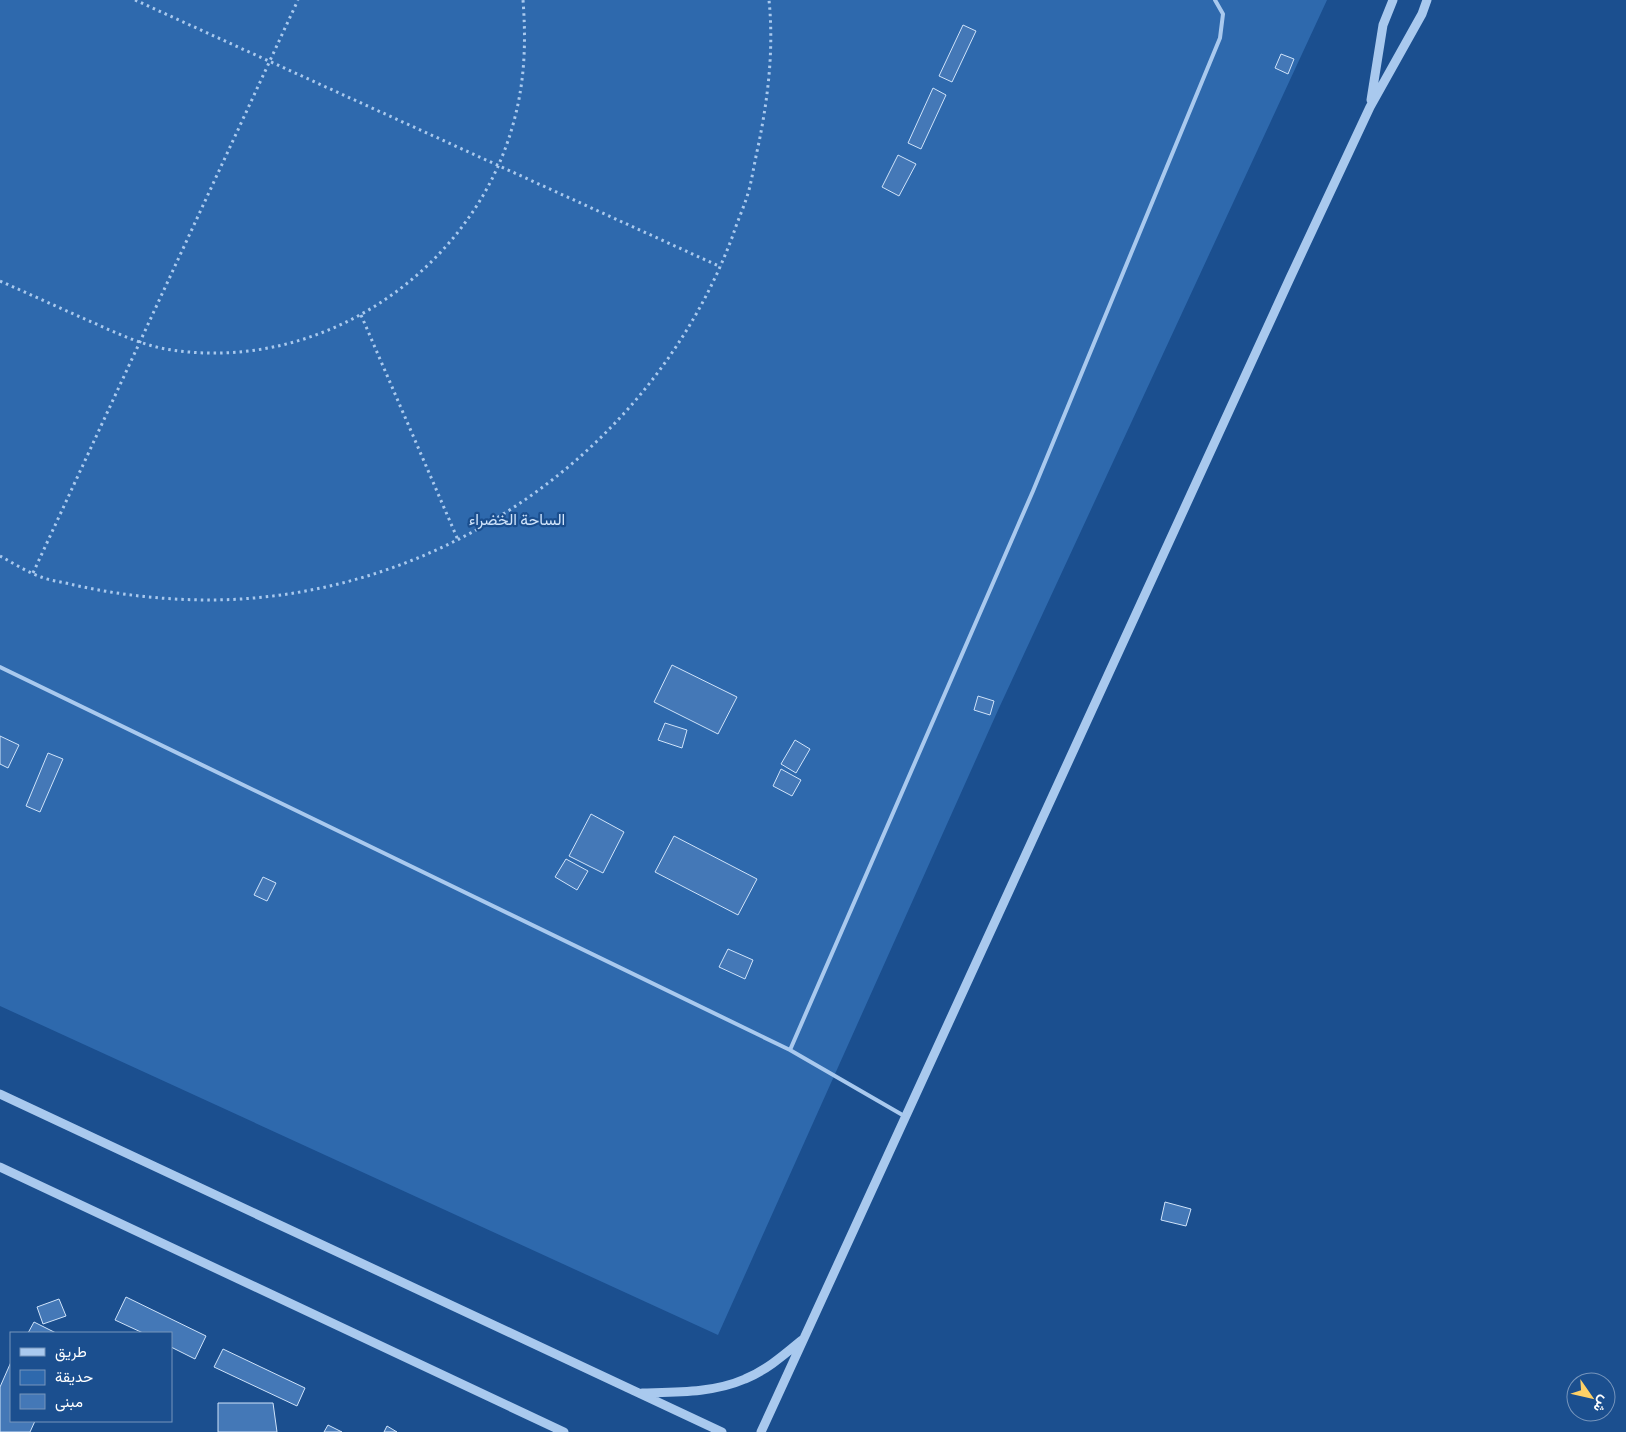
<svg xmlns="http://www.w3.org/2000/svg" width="1626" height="1432" font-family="Barlow,Vazirmatn,sans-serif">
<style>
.green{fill:#2e69ad}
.building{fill:#4478b7;stroke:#cfe3fa}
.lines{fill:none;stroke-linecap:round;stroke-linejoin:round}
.path{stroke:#a9c9ee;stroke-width:3;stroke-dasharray:2.5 4;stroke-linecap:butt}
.service{stroke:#a9c9ee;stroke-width:4}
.tertiary{stroke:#a9c9ee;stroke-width:9}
.labels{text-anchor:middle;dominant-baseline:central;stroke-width:4.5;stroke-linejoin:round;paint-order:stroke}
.park-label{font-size:16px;fill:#cfe3fa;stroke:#1b4f8f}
</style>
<rect width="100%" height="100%" fill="#1b4f8f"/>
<path class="green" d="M0,0h1327l-328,708 -281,627 -718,-329z"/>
<path class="building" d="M963,25l13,6 -24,51 -13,-6z
M1281,54l13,5 -6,15 -13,-6z
M933,88l13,7 -25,54 -13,-6z
M898,155l18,9 -17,32 -17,-9z
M672,665l65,32 -19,37 -64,-32z
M978,696l16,5 -4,14 -16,-5z
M665,723l22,7 -5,18 -24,-8z
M0,736l19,9 -11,23 -8,-4z
M795,740l15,9 -14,24 -15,-9z
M48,753l15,6 -23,53 -14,-6z
M781,769l20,11 -9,16 -19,-10z
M591,814l33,18 -21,41 -34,-17z
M674,836l83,43 -19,36 -83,-43z
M566,859l22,12 -11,19 -22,-13z
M263,877l13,6 -9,18 -13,-6z
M728,949l25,11 -8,19 -26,-12z
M1165,1202l26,7 -5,17 -25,-6z
M126,1297l80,39 -11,23 -24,-12v-14h-28l-28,-13z
M59,1299l7,17 -23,8 -6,-17z
M34,1322l22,11h-28z
M223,1349l82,39 -8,18 -83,-39z
M11,1362v59h24l-5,11h-30v-45z
M218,1403h55l4,29h-59z
M328,1425l14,7h-18z
M387,1426l10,6h-13z"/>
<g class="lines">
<path class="path" d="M135,0l586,267
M0,281c29,13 58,26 87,39 28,12 55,26 85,30 154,23 306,-84 343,-233 10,-39 11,-77 8,-117
M361,315l97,225
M0,556c13,7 27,16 41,21 10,4 22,5 33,8 45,10 90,15 136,15 229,-1 443,-149 523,-365 5,-16 13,-32 17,-49 3,-13 5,-26 8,-39 10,-48 16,-98 11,-147
M33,573l265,-573"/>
<path class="service" d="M0,667l790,383 116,67
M790,1050l243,-559 187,-453 3,-24 -8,-14"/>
<path class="tertiary" d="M1371,100l12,-75 10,-25
M0,1094l722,338
M0,1167l564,265
M642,1393c35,-1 71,0 103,-14 22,-9 40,-25 57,-39
M761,1432l529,-1154 80,-171 52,-93 5,-14"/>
</g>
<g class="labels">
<g class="park-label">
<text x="517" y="518">الساحة الخضراء</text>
</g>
</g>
<rect x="10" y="1332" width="162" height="90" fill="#1b4f8f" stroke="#7695bc"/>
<rect x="20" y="1348" width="25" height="8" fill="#a9c9ee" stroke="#7695bc"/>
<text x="55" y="1357" font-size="15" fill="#ffffff">طريق</text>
<rect x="20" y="1370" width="25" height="15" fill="#2e69ad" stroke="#7695bc"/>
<text x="55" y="1382" font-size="15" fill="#ffffff">حديقة</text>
<rect x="20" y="1394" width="25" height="15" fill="#4478b7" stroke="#7695bc"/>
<text x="55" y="1407" font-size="15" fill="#ffffff">مبنى</text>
<g transform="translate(1591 1397) rotate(124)"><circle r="24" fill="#1b4f8f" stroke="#7695bc"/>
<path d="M0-4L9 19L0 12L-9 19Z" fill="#ffd166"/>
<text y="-8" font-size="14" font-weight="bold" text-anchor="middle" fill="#ffffff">ش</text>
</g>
</svg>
